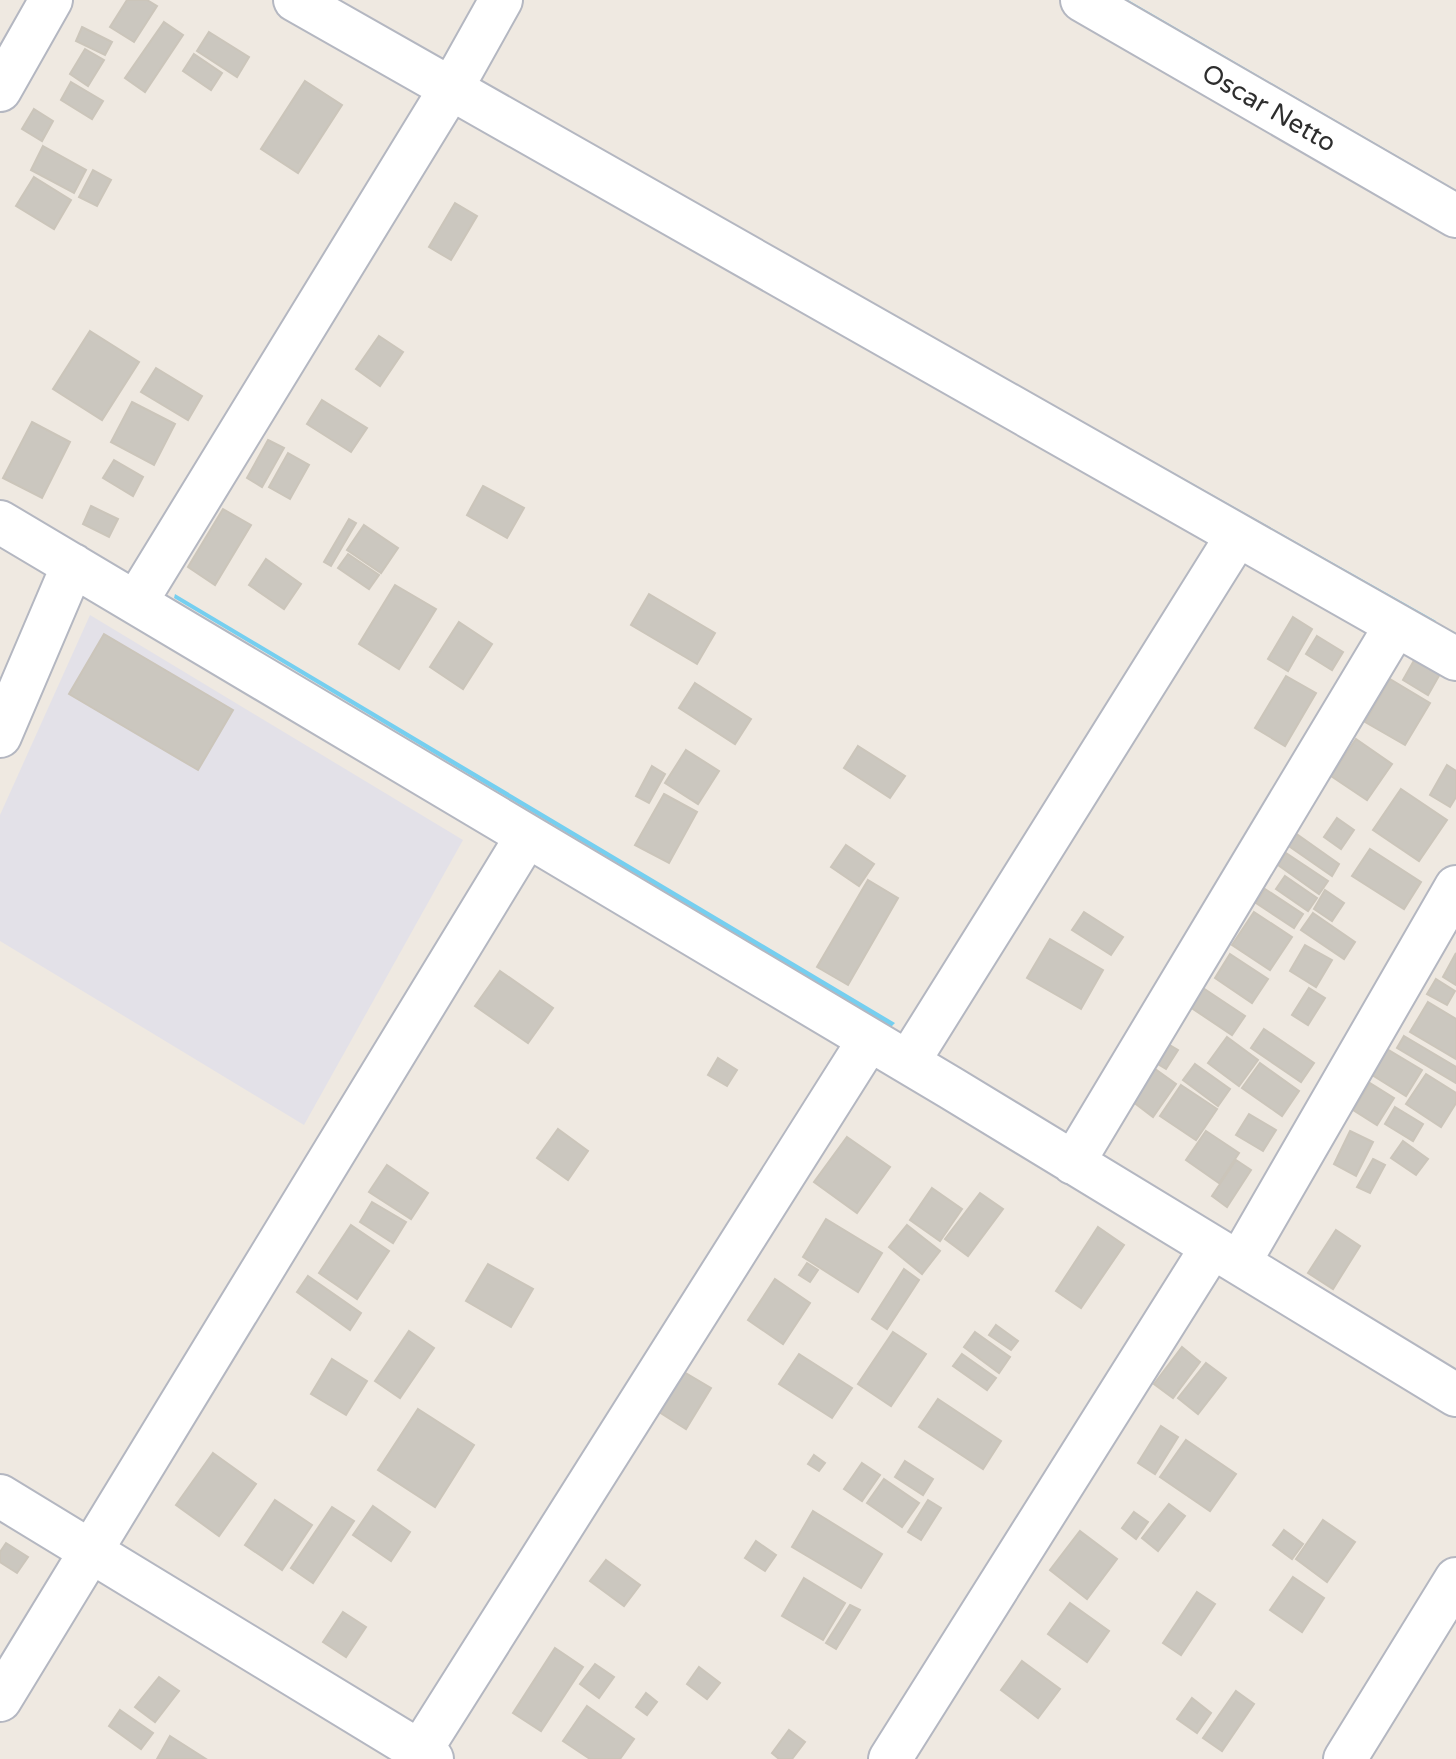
<svg xmlns="http://www.w3.org/2000/svg" width="1456" height="1759" font-family="'Varela Round',sans-serif">
<style>
.industrial{fill:#e3e1e8}
.water{fill:#75cff0}
.building{fill:#cbc7bf;stroke:#cbc5ba;stroke-width:2}
.lines{fill:none;stroke-linecap:round;stroke-linejoin:round}
.minor-casing{stroke:#b4b7c1;stroke-width:46}
.minor{stroke:#fff;stroke-width:42}
.labels{text-anchor:middle;dominant-baseline:central;stroke-width:7;stroke-linejoin:round;paint-order:stroke}
.street-label{font-size:26px;fill:#2e2e2e;stroke:#fff}
</style>
<rect width="100%" height="100%" fill="#efe9e1"/>
<path class="industrial" d="M90,615l373,225 -159,285 -304,-184v-126z"/>
<path class="water" d="M1122,0h6l328,190v3z
M484,83l952,538 -2,3 -952,-538z
M175,594l720,429 -4,4 -717,-429z"/>
<path class="building" d="M127,0h20l10,6 -23,36 -24,-15z
M164,22l19,13 -38,57 -20,-14z
M82,27l30,15 -7,13 -29,-14z
M209,32l40,25 -12,20 -40,-26z
M85,49l19,11 -16,26 -18,-12z
M194,54l28,19 -11,17 -28,-19z
M305,81l37,24 -44,68 -37,-24z
M71,82l32,19 -11,18 -31,-19z
M34,109l19,12 -11,20 -20,-12z
M43,146l43,24 -12,23 -43,-23z
M93,170l18,10 -14,26 -18,-9z
M34,177l37,23 -17,29 -38,-23z
M455,203l22,13 -26,44 -22,-13z
M90,331l49,31 -37,58 -49,-31z
M379,336l24,16 -23,34 -24,-17z
M156,368l46,28 -14,24 -47,-28z
M322,400l45,28 -16,24 -44,-28z
M132,402l43,22 -21,41 -43,-23z
M32,422l38,20 -28,56 -39,-20z
M268,440l16,8 -22,39 -15,-9z
M288,453l21,12 -19,34 -21,-12z
M114,460l29,17 -10,19 -30,-18z
M483,486l41,22 -17,30 -40,-23z
M91,506l27,13 -9,18 -26,-13z
M223,509l28,16 -36,60 -27,-18z
M349,519l7,4 -25,43 -7,-4z
M364,525l34,23 -17,25 -34,-23z
M348,554l31,21 -10,14 -31,-21z
M266,559l35,25 -17,25 -35,-24z
M395,585l41,24 -37,60 -40,-25z
M649,594l66,39 -18,31 -66,-39z
M1293,617l19,12 -24,42 -20,-12z
M459,622l33,22 -29,45 -33,-22z
M104,634l129,76 -35,60 -129,-76z
M1317,636l26,16 -11,18 -26,-16z
M1420,650l25,15 -17,30 -25,-15z
M1286,676l30,17 -31,53 -30,-18z
M1390,679l40,24 -25,42 -40,-23z
M695,683l56,36 -16,25 -56,-36z
M1356,739l36,25 -25,36 -36,-24z
M858,746l47,30 -15,22 -46,-30z
M686,750l33,21 -21,33 -33,-21z
M1447,765l9,6v26l-6,10 -20,-12z
M652,766l13,8 -16,29 -13,-7z
M1401,789l46,31 -28,41 -46,-31z
M664,794l33,18 -28,51 -34,-18z
M1337,818l17,12 -13,19 -17,-12z
M1291,830l48,34 -7,12 -49,-34z
M846,845l28,19 -15,22 -28,-19z
M1370,849l51,33 -17,27 -52,-33z
M1286,853l42,28 -9,13 -41,-29z
M1285,876l32,22 -9,13 -32,-22z
M868,880l30,18 -50,87 -31,-18z
M1265,889l38,25 -9,14 -38,-25z
M1325,890l19,13 -12,18 -18,-12z
M1084,912l39,25 -12,18 -39,-25z
M1254,912l38,25 -22,33 -38,-25z
M1313,913l42,29 -11,17 -43,-29z
M1050,939l53,31 -22,39 -54,-31z
M1305,945l27,15 -16,27 -26,-16z
M1456,953v32l-13,-8z
M1230,954l38,25 -16,24 -37,-25z
M500,971l53,37 -25,35 -53,-37z
M1436,979l19,12 -8,14 -20,-11z
M1200,986l45,30 -13,19 -45,-30z
M1309,988l16,10 -17,27 -16,-10z
M1428,1002l28,17v40l-46,-27z
M1264,1029l50,34 -13,19 -50,-34z
M1404,1036l52,31v16l-59,-35z
M1227,1037l31,23 -19,26 -31,-23z
M1163,1041l15,9 -12,19 -15,-9z
M1387,1049l35,21 -16,26 -34,-21z
M718,1058l19,12 -10,16 -19,-11z
M1260,1063l39,28 -17,25 -40,-28z
M1195,1064l35,25 -12,17 -35,-26z
M1151,1066l25,18 -23,33 -25,-19z
M1426,1074l30,19v10l-15,24 -35,-23z
M1370,1083l24,15 -17,27 -24,-15z
M1181,1085l36,24 -21,31 -36,-24z
M1395,1107l28,17 -10,17 -28,-17z
M1249,1114l27,16 -13,21 -27,-16z
M558,1129l30,22 -20,29 -31,-22z
M1206,1131l33,22 -20,30 -33,-23z
M1350,1131l23,11 -17,34 -22,-12z
M847,1137l43,30 -33,46 -43,-31z
M1403,1141l25,18 -12,16 -25,-17z
M1373,1159l12,6 -15,28 -13,-6z
M1236,1160l15,10 -24,37 -15,-11z
M387,1165l41,28 -17,26 -42,-27z
M932,1188l30,21 -22,32 -30,-21z
M980,1193l23,16 -35,47 -23,-17z
M372,1202l34,20 -13,21 -33,-21z
M826,1219l56,34 -24,39 -55,-35z
M351,1225l38,26 -32,48 -38,-26z
M907,1225l33,26 -18,23 -33,-27z
M1098,1227l26,18 -43,63 -25,-17z
M1336,1230l24,16 -27,43 -25,-16z
M807,1263l11,7 -8,12 -11,-7z
M488,1264l45,25 -22,38 -45,-26z
M904,1269l15,11 -32,49 -15,-10z
M308,1276l53,37 -11,17 -53,-38z
M775,1279l35,24 -27,41 -35,-24z
M996,1325l22,16 -7,9 -22,-15z
M409,1331l25,17 -34,50 -25,-17z
M893,1332l33,22 -35,52 -33,-22z
M975,1332l35,25 -11,16 -35,-26z
M1182,1347l18,15 -27,36 -19,-14z
M799,1354l53,34 -20,30 -53,-34z
M962,1354l34,24 -9,12 -34,-24z
M332,1359l35,22 -21,34 -35,-21z
M1206,1363l20,15 -28,36 -20,-16z
M684,1372l27,16 -25,41 -27,-17z
M938,1399l63,42 -18,28 -64,-42z
M418,1409l56,36 -39,62 -57,-37z
M1161,1426l17,11 -23,37 -17,-11z
M1186,1440l50,34 -26,37 -50,-34z
M213,1453l43,31 -37,52 -43,-31z
M814,1455l11,8 -6,8 -11,-7z
M905,1461l28,18 -10,16 -28,-18z
M862,1463l18,12 -18,26 -18,-12z
M884,1479l35,24 -17,24 -35,-24z
M275,1500l37,25 -30,45 -37,-25z
M928,1500l13,8 -20,32 -13,-8z
M1169,1504l16,12 -27,35 -16,-13z
M373,1506l37,26 -19,29 -38,-26z
M332,1507l22,14 -41,62 -22,-15z
M813,1511l69,43 -21,34 -69,-41z
M1134,1512l14,10 -12,17 -14,-11z
M1323,1520l32,22 -28,40 -31,-23z
M1284,1530l19,14 -11,15 -19,-14z
M1080,1531l37,28 -30,40 -37,-29z
M756,1541l20,14 -11,16 -20,-13z
M6,1543l22,14 -11,16 -17,-11v-10z
M606,1560l34,25 -16,21 -34,-25z
M1293,1577l31,21 -22,34 -32,-22z
M804,1578l41,25 -22,37 -41,-24z
M1197,1592l18,12 -34,51 -18,-12z
M1070,1603l39,28 -22,31 -39,-28z
M850,1605l10,5 -24,39 -10,-6z
M343,1612l23,15 -20,30 -23,-15z
M555,1648l28,19 -42,64 -28,-18z
M1022,1661l38,28 -22,29 -37,-28z
M595,1664l19,13 -15,21 -19,-14z
M699,1667l21,16 -13,16 -20,-15z
M159,1677l20,14 -24,31 -20,-15z
M1236,1691l18,13 -32,47 -19,-13z
M646,1693l11,9 -10,13 -11,-8z
M1192,1698l19,15 -14,20 -20,-14z
M587,1706l47,33 -14,20h-30l-27,-18z
M120,1710l33,23 -12,16 -32,-23z
M789,1730l16,12 -13,17h-13l-7,-6z
M170,1736l36,23h-49z"/>
<g class="lines">
<g class="minor-casing">
<path id="minor" d="M295,0l1161,659
M1082,0l374,216
M0,90l51,-90
M0,522l951,566 505,307
M136,602l327,-534 38,-68
M0,736l73,-171
M908,1062l329,-526
M1073,1163l323,-538
M1239,1263l217,-376
M0,1496l432,263
M0,1700l527,-864
M415,1759l454,-719
M890,1759l322,-512
M1345,1759l111,-180"/>
</g>
<use href="#minor" class="minor"/>
</g>
<g class="labels">
<g class="street-label">
<text transform="translate(1269 108) rotate(30)">Oscar Netto</text>
</g>
</g>
</svg>
